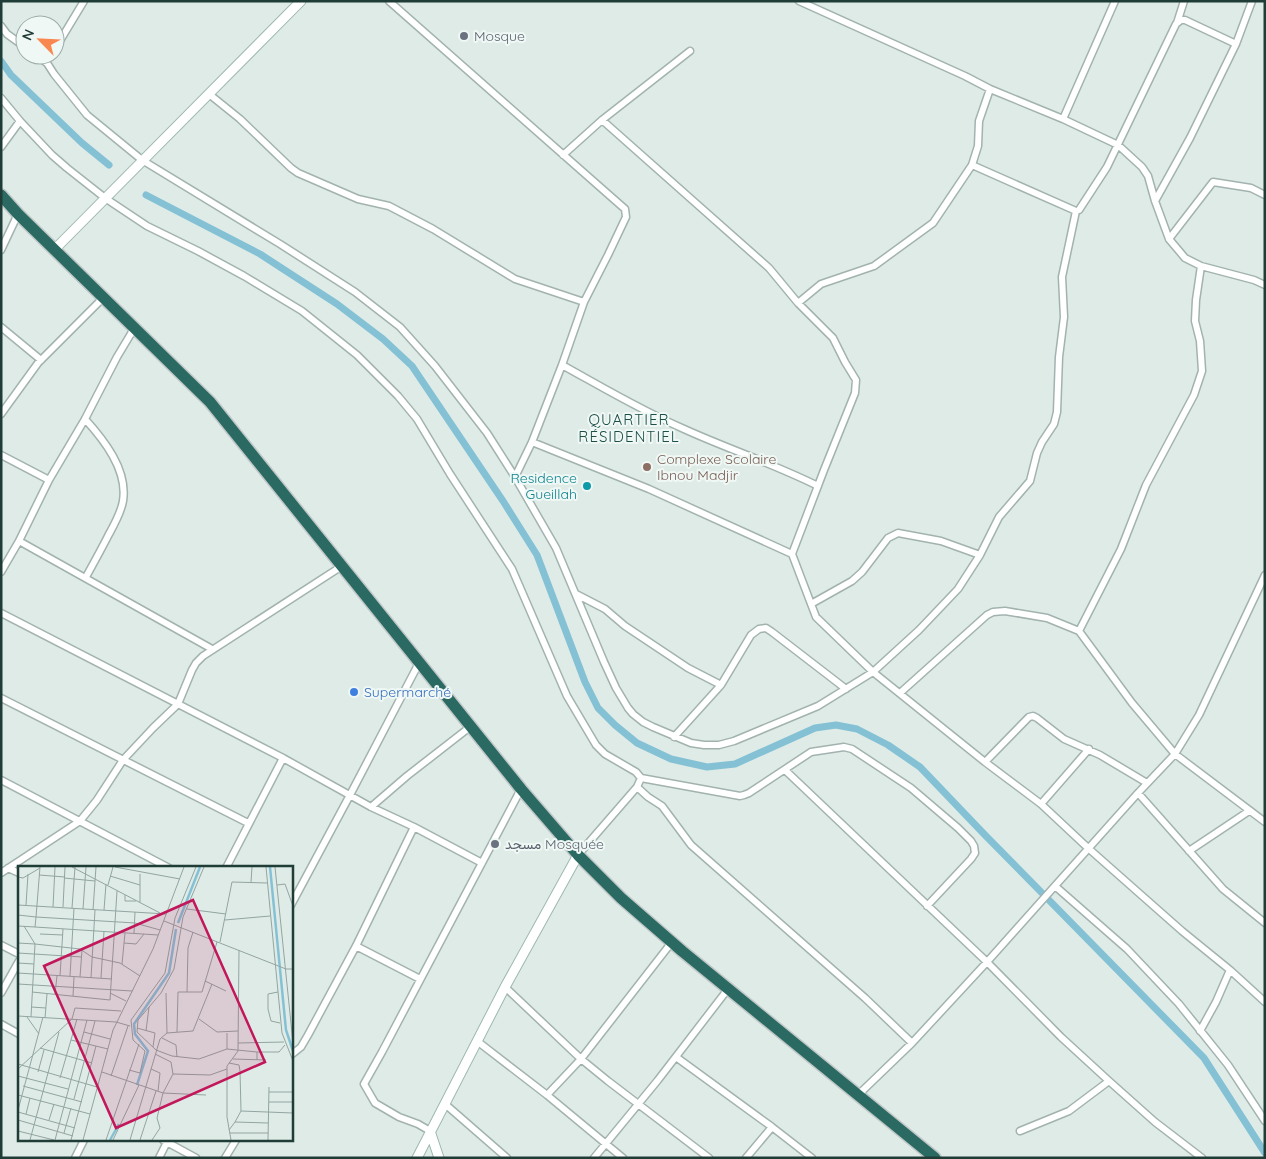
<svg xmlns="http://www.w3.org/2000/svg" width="1266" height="1159" font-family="Quicksand,Vazirmatn,sans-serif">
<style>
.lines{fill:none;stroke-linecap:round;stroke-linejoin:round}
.canal{stroke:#84c1d4;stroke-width:7}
.street-casing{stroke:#a2b3af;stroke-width:9}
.secondary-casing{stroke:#9db8b0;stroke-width:11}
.highway-casing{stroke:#c0c8c7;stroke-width:14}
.street{stroke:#fff;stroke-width:6}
.secondary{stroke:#fff;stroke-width:9}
.highway{stroke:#2a6a62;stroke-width:11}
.worship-dot{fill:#6b7280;stroke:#f0f8f5;stroke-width:2}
.education-dot{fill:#8d6e63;stroke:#f0f8f5;stroke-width:2}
.culture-dot{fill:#0f9aa8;stroke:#f0f8f5;stroke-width:2}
.shop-dot{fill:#3f7fe0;stroke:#f0f8f5;stroke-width:2}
.labels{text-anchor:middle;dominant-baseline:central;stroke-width:4;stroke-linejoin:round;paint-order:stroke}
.worship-label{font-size:14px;fill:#5b616d;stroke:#f0f8f5;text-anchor:start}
.education-label{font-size:14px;fill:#785e54;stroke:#f0f8f5;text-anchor:start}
.culture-label{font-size:14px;fill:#0d838f;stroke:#f0f8f5;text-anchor:end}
.shop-label{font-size:14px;fill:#366cbe;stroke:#f0f8f5;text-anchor:start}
.neighbourhood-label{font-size:15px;letter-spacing:1px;fill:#1b4f47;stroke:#f0f8f5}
.inset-river{fill:none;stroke:#84c1d4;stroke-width:2.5}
.inset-road{fill:none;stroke:#92a5a1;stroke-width:1}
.view{fill:#c2185b;fill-opacity:0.15;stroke:#c2185b;stroke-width:2.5}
.inset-edge{fill:none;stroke:#1f3c37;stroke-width:2.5}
</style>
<rect width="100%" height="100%" fill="#dfebe7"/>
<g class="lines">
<path class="canal" d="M1,61l10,14 71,68 27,22
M146,195l114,59 77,50 46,35 29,27 91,135 34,54 48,127 13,26 17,17 22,18 34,16 36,8 28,-3 80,-36 21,-3 21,4 31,16 32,22 64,67 220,224 61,95"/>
<g class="street-casing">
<path id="street" d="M389,1l236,208 1,8 -18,38 -24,47 -22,63c40,22 80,46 122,64 44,20 90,35 134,57
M799,1l166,75 25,13 73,30 55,26 24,22 6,9 7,25 14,38 16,19 16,8 53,14 11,5
M1177,23l7,-22
M1,26l6,8 18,13
M55,49l29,-48
M36,55l11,8 7,11 33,41 55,45 138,84 75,48 45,35 35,39 52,67 28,44 41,71 48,114 12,26 12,20 5,6 10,8 10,5 38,16 13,2h15l15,-4 84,-35 55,-34 46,-42 39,-41 22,-34 19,-38 31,-36 7,-28 5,-11 12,-18 3,-12 2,-55 5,-40 -2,-40 14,-66 3,-1 28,-43 69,-143 5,-4h4l51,24
M209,94l31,25 51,49 7,5 60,26 31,7 44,23 82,50 69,23
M1,98l19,23 32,34 15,13 38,30 42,28 51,25 46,25 58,35 55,44 41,41 19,23 33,55 62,95 55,127 29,49 9,9 31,18 5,6 99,18 4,-1 5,-2 62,-41 33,-5 8,2 59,39 47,40 13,13 3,5 1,7 -4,6 -44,47
M1063,119l52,-118
M602,120l167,148 29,35 35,35 12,24 11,18 -1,13 -31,77 -32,84 24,63 57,55 112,90 56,42 47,44 94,83 48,39 35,32
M1,147l19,-26
M563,155l39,-35 88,-69
M972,165l104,46
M1155,201l35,-63 46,-94 16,-43
M1169,239l44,-57 38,6 14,7
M1,250l17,-36
M798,303l23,-19 53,-18 59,-43 39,-58 6,-19 1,-25 11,-32
M1,327l40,33
M1,414l37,-51 66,-66
M85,419c19,21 43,51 38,82 -2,12 -9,24 -15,35 -7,14 -15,28 -22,41
M532,442l117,47 143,65
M1,455l48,25
M515,477l17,-35 30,-77
M19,541l193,108
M1,572l18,-31 30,-61 36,-61 32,-62 18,-30
M576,594l29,15 20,17 63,42 33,17
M811,604l41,-23 10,-9 26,-34 10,-5 43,8 39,14
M1,613l282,145 88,49 43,20 -58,119 -48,89 -7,12 -10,8
M1079,631l42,-82 25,-64 48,-90 8,-24 -2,-30 -5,-20 1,-21 5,-34
M900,693l87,-78 6,-3 12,-1 42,7 32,13 53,72 43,51 90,68
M1,698l247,125
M674,737l47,-52 30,-50 8,-6 7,-1 6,4 74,57
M985,762l44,-45 4,-1 4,2 27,21 36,16 47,28
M785,770l202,192 74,75 48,44 46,41 47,36
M1,780l168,88
M637,787l11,10 14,9 29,39 174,153 47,45
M1138,793l85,96 42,34
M1041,804l48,-55
M371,807l36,-31 63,-49
M414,827l68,36
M1189,851l60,-40
M578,855l59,-68 4,-9
M8,868l11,5
M226,868l57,-110
M1,873l79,-52 17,-21 26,-40 30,-32 25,-24 14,-34 4,-7 7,-7 139,-90
M1055,886l72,63 52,55 49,61 37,56
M291,905l59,-110 69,-132
M1,945l18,9
M356,946l64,33
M505,987l76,72 27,22 101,77
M1,993l18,-32
M1,1024l18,10
M1200,1031l16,-29 14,-32
M477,1041l70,54 76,63
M676,1057l96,70 40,31
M547,1095l34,-36 91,-117
M858,1095l54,-52 75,-81 151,-169 37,-39 24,-39 66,-140
M445,1104l62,54
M430,1131l-12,-7 -19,-7 -24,-14 -11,-19 18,-32 139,-263
M1020,1131l49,-20 40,-30
M163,1140l33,18
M75,1158l9,-18
M159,1158l9,-18
M225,1158l11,-18
M594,1158l64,-78 70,-91
M746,1158l26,-31"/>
</g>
<g class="secondary-casing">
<path id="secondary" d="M55,249l246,-248
M430,1131l9,27
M417,1158l88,-171 73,-132"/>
</g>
<g class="highway-casing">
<path id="highway" d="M1,195l17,19 192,188 311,387 57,66 43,43 61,53 253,207"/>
</g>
<use href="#street" class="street"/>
<use href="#secondary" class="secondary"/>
<use href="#highway" class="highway"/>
</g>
<g class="worship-dot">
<circle cx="464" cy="36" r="5"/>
<circle cx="495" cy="844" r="5"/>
</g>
<circle class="education-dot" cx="647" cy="467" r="5"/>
<circle class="culture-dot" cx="587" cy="486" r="5"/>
<circle class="shop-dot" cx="354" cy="692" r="5"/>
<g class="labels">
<g class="worship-label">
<text x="474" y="36">Mosque</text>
<text x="505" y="844">مسجد Mosquée</text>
</g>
<g class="education-label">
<text x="657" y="459">Complexe Scolaire<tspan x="657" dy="16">Ibnou Madjir</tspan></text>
</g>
<g class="culture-label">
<text x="577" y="478">Residence<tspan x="577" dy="16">Gueillah</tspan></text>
</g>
<g class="shop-label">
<text x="364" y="692">Supermarché</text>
</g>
<g class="neighbourhood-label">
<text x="629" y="419">QUARTIER<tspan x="629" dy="17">RÉSIDENTIEL</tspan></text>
</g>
</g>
<g transform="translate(18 866)">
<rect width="275" height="275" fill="#dfebe7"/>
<path class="inset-river" d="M252,1l10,102M160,57l22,-56M262,103l6,61 7,21M119,219l11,-34 -13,-17 -1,-10 35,-51 7,-44M92,274l9,-16"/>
<path class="inset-road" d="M22,1l-4,50 99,6 25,7M54,1l88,46M97,1l65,12M186,1l-21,50 -9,52 -13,24 -23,27 -1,12 19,18 16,6 27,3 28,-10 30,3v8M248,1l16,166 11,28M257,1l18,176M122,8v28M21,9l26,2M92,10l30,9M0,11l5,1 17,-10M46,12l31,3M233,16l1,-15M90,19l5,-18M259,19l8,-1 8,22M107,29v6h11M0,39l148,9M8,39l2,-31M35,41l2,-40M45,41l2,-40M54,42l3,-41M65,43l3,-42M169,43l39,5M75,44l3,-43M86,44l2,-26M0,49l18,2 -1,10 123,8M207,54l45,-4M146,55l122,48h7M0,60l17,1M6,60l11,18 45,5 12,8 28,6 20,13M116,67l1,-21M22,68l23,1M202,76l12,-60 35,1M0,77l17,1 -4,73M106,77l12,1 8,-10M0,87l64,4M0,97l16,1M104,98l3,-31M0,107l94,6M42,110l3,-47M52,110l4,-68M62,111l2,-27M73,112l4,-68M83,112l3,-47M187,115l21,10M0,118l114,7M14,126l78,8 7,-109M169,126l1,-44 5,-16M260,126l-10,2v15l3,12 9,2M92,127l16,8M148,127l1,40M37,128l2,-18M55,130l1,-19M13,141l15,1M0,150l98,6 14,4M9,151l12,17M27,152l2,-24M181,153l18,13 21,-1M119,162l18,5 -2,14M128,165l3,-24M66,166l26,7M159,166l1,-40h24l15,-50M209,167v16M144,172l14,7 1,12M53,174l37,9M220,177l46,-1M22,182l52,15M239,186h22l6,-7M215,193l33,1M211,197l10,2 1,6 1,40 -6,11M0,198l79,23M0,203l54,-50 3,-11 46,3M133,203l9,4 -2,18M111,204l11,3 5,-22 -12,-11 -2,-20 34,-47 10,-55 21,-51M20,206l6,-22M84,206l61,21 43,2M155,208l37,1 17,-6M0,210l50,13M93,210l17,-50M42,212l17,-59M5,220l59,16M251,226h24M0,229l72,19M56,233l21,-78M251,236h24M0,244l25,-93M223,245l52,2M0,246l57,16M8,248l4,-16M0,254l55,16M31,254l5,-16M211,264l6,-8 33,1M0,265l36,9M46,267l7,-25M212,267h38M12,274l29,-108M37,274l32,-120M53,274l25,-94M65,274l30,-110 40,-81 31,-82M88,274l33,-96M95,274l26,-55M112,274l30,-101 7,-6 26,-2 19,-47M122,274l16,-49M134,274l8,-12 -3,-10 6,-25 10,-19 -2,-12 -16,-8M213,274l-4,-23v-51l11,-15 1,-101M250,274l1,-53"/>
<path class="view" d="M175,34l72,162 -149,66 -72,-162z"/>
<rect width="275" height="275" class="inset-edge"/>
</g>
<rect width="1266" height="1159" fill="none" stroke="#1f3c37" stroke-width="5"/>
<g transform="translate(40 40) rotate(294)"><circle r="24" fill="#f0f8f5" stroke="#9cada9"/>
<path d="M0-4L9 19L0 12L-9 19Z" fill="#f98750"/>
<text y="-8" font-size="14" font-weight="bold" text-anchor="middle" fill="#1f3c37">N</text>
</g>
</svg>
